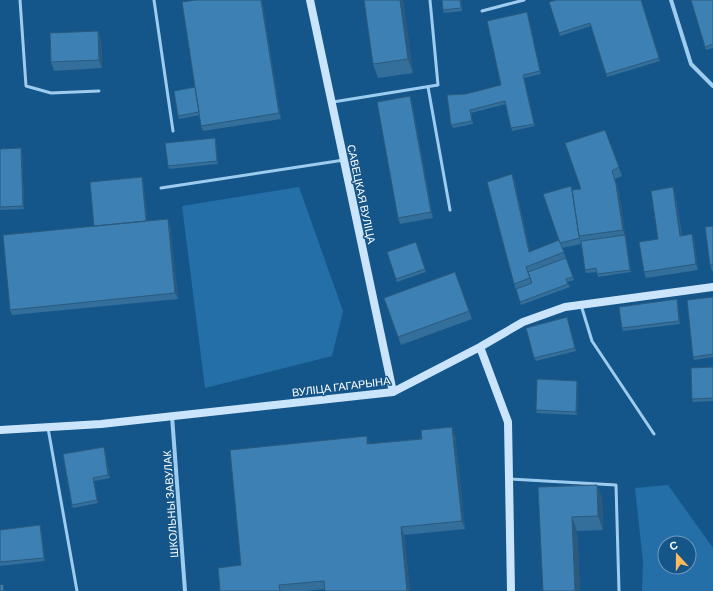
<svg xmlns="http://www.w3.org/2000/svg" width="713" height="591" font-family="Barlow,sans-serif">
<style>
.green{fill:#246fa7;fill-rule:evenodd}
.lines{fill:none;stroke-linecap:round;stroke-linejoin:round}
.lane{stroke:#9dccef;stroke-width:3}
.street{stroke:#9dccef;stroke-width:4}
.secondary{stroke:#cae5fb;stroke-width:8}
.wall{fill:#346e9a}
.shaded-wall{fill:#2b5a7d}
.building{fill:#3d80b3;stroke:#2b5a7d}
.labels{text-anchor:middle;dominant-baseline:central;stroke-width:3;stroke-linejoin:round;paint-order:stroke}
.street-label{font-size:11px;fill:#fff;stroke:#15568a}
</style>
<rect width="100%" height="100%" fill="#15568a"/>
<path class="green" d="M299,187l44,124 -11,45 -127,32 -23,-182z
M668,485l45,63v43h-71l1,-29 -8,-74zM665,543h24v24h-24z"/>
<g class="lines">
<path class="lane" d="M20,0l6,86 25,7 48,-2
M154,0l19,131
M482,11l42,-11
M428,87l22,123
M333,102l105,-17 -8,-85
M161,188l183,-28
M581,305l11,36 62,93
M48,428l29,163
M510,479l106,6 3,106"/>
<path class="street" d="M671,0l20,64 22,22
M172,416l13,175"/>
<path class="secondary" d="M310,0l83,392
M480,347l28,75 3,169
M0,430l101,-6 292,-32 87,-45 43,-25 42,-15 148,-20"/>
</g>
<path class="wall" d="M196,0h66l19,119 -78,12 -2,-5 -1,-11 -21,4 -1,-3 17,-29z
M403,0l10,73 -35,5 -5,-14z
M461,0l1,11 -18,2 -1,-3z
M641,0l19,61 -53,16 -16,-51 -31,10 -11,-34z
M713,0v48l-7,2 -1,-3z
M527,12l14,62 -17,4 11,48 -23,5 -6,-27 -35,9 2,11 -20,4 -2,-3 15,-31 35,-9z
M98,31l3,8 1,29 -48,3 -3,-9z
M410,96l2,6 21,116 -33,6 -2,-6z
M605,130l17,46 -7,3 4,13 12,80 -33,5 -1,-5 -11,1 -1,-3 -4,-26 -19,4 12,32 -7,2 3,5 -49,18 -7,-21 -2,-110 3,9 15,69 29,-12 13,-50 9,-1z
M215,138l1,3 2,23 -49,5 -1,-3z
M0,149l22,2 2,58 -24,1z
M143,180l4,41 23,3 8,75 -166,16 -2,-5 84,-84z
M673,187l2,6 7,43 10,-2 2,6 4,30 -52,8 -2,-6 14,-33z
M713,226v45h-1l-2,-6z
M416,242l10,30 -29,10 -10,-30z
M455,272l17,47 -71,26 -17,-47z
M713,297v60l-19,3 -1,-3z
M677,299l1,3 2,22 -57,7 -1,-3z
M567,317l9,34 -40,10 -2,-3z
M713,367v34l-20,1 -1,-3z
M577,381l1,3 -1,31 -40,-2 -1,-3z
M455,435l10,94 -61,6 6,56h-85v-2l-19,2h-86l21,-26 129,-121z
M104,447l1,3 5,28 -16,3 4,22 -25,5 -1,-3z
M597,485l5,13 1,32 -26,1 3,60h-37l-5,-104z
M40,525l1,3 4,33 -45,5v-36z"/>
<path class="shaded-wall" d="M261,0h1l19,119 -2,-6z
M400,0h3l10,73 -5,-14z
M527,12l1,3 13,59 -1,-3z
M98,31l3,8 1,29 -3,-8z
M523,75l1,3 11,48 -1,-2z
M410,96l2,6 21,116 -2,-6z
M215,138l1,3 2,23 -1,-3z
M21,148l1,3 2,58 -1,-3z
M612,171l7,21 7,46 -3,-8z
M512,174l3,9 17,77 -3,-8z
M142,177l1,3 5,47 -1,-3z
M673,187l2,6 7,48 -2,-5z
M168,219l2,5 8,75 -3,-6z
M692,234l2,6 4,30 -2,-6z
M625,235l1,3 5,34 -1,-2z
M677,299l1,3 2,22 -1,-3z
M577,381l1,3 -1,31 -1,-3z
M452,427l3,8 10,94 -3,-8z
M367,436l3,8h-3z
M104,447l1,3 5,28 -2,-3z
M93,478l1,3 4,22 -1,-3z
M597,485l5,13 1,32 -5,-14z
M572,517l5,14 3,60h-5z
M40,525l1,3 4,33 -1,-3z
M401,527l3,8 6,56h-3z"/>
<path class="building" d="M196,0h65l18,113 -78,13 -19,-124z
M364,0h36l8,59 -35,5z
M442,0h18l1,8 -18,2z
M556,0h85l18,58 -53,16 -16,-51 -31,10 -10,-31z
M691,0h22v44l-8,3z
M527,12l13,59 -17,4 11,49 -23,4 -6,-27 -35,9 2,11 -21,4 -4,-30 19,-1 35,-9 -14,-64z
M98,31l1,29 -48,2 -1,-29z
M195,87l4,25 -21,4 -4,-25z
M410,96l21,116 -33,6 -21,-116z
M605,130l14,37 -7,4 4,13 7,46 -44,6 -7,-46 9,-1 -16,-46z
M215,138l2,23 -49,5 -3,-23z
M21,148l2,58 -23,1v-58z
M512,174l17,78 30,-12 5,12 -38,15 4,11 -16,6 -27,-102z
M142,177l4,44 -52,5 -4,-44z
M571,186l1,4 7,46 1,2 -20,5 -17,-49z
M673,187l7,49 12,-2 4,30 -52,8 -5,-30 19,-3 -7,-48z
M168,219l7,74 -165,17 -7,-75z
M713,226v39h-3l-5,-38z
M625,235l5,35 -33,4 -1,-6 -11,2 -4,-29z
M416,242l9,27 -29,10 -9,-27z
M566,258l7,19 -7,2 2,5 -48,18 -4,-13 16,-6 -4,-11z
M455,272l14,39 -71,26 -14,-39z
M713,297v57l-20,3 -6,-57z
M677,299l2,22 -57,7 -3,-21z
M567,317l8,31 -41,10 -8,-30z
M713,367v31l-21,1 -1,-31z
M537,379l40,2 -1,31 -40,-2z
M452,427l10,94 -61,6 6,64h-82l-1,-10 -45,4 1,6h-60l-2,-23 23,-3 -11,-115 137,-14v8l55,-5 -1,-9z
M104,447l4,28 -15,3 4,22 -25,5 -9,-51z
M597,485l1,31 -26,1 3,74h-32l-5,-104z
M40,525l4,33 -44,4v-32z
M3,584l1,7h-4v-6z"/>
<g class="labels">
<g class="street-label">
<text transform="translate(362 194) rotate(78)">САВЕЦКАЯ ВУЛІЦА</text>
<text transform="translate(341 386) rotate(-7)">ВУЛІЦА ГАГАРЫНА</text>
<text transform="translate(170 504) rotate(-94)">ШКОЛЬНЫ ЗАВУЛАК</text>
</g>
</g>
<g transform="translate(677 555) rotate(339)"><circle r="19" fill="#15568a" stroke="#739ab9"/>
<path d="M0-3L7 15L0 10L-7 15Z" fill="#ffbc5b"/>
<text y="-6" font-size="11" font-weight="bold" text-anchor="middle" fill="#ffffff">С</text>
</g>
</svg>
